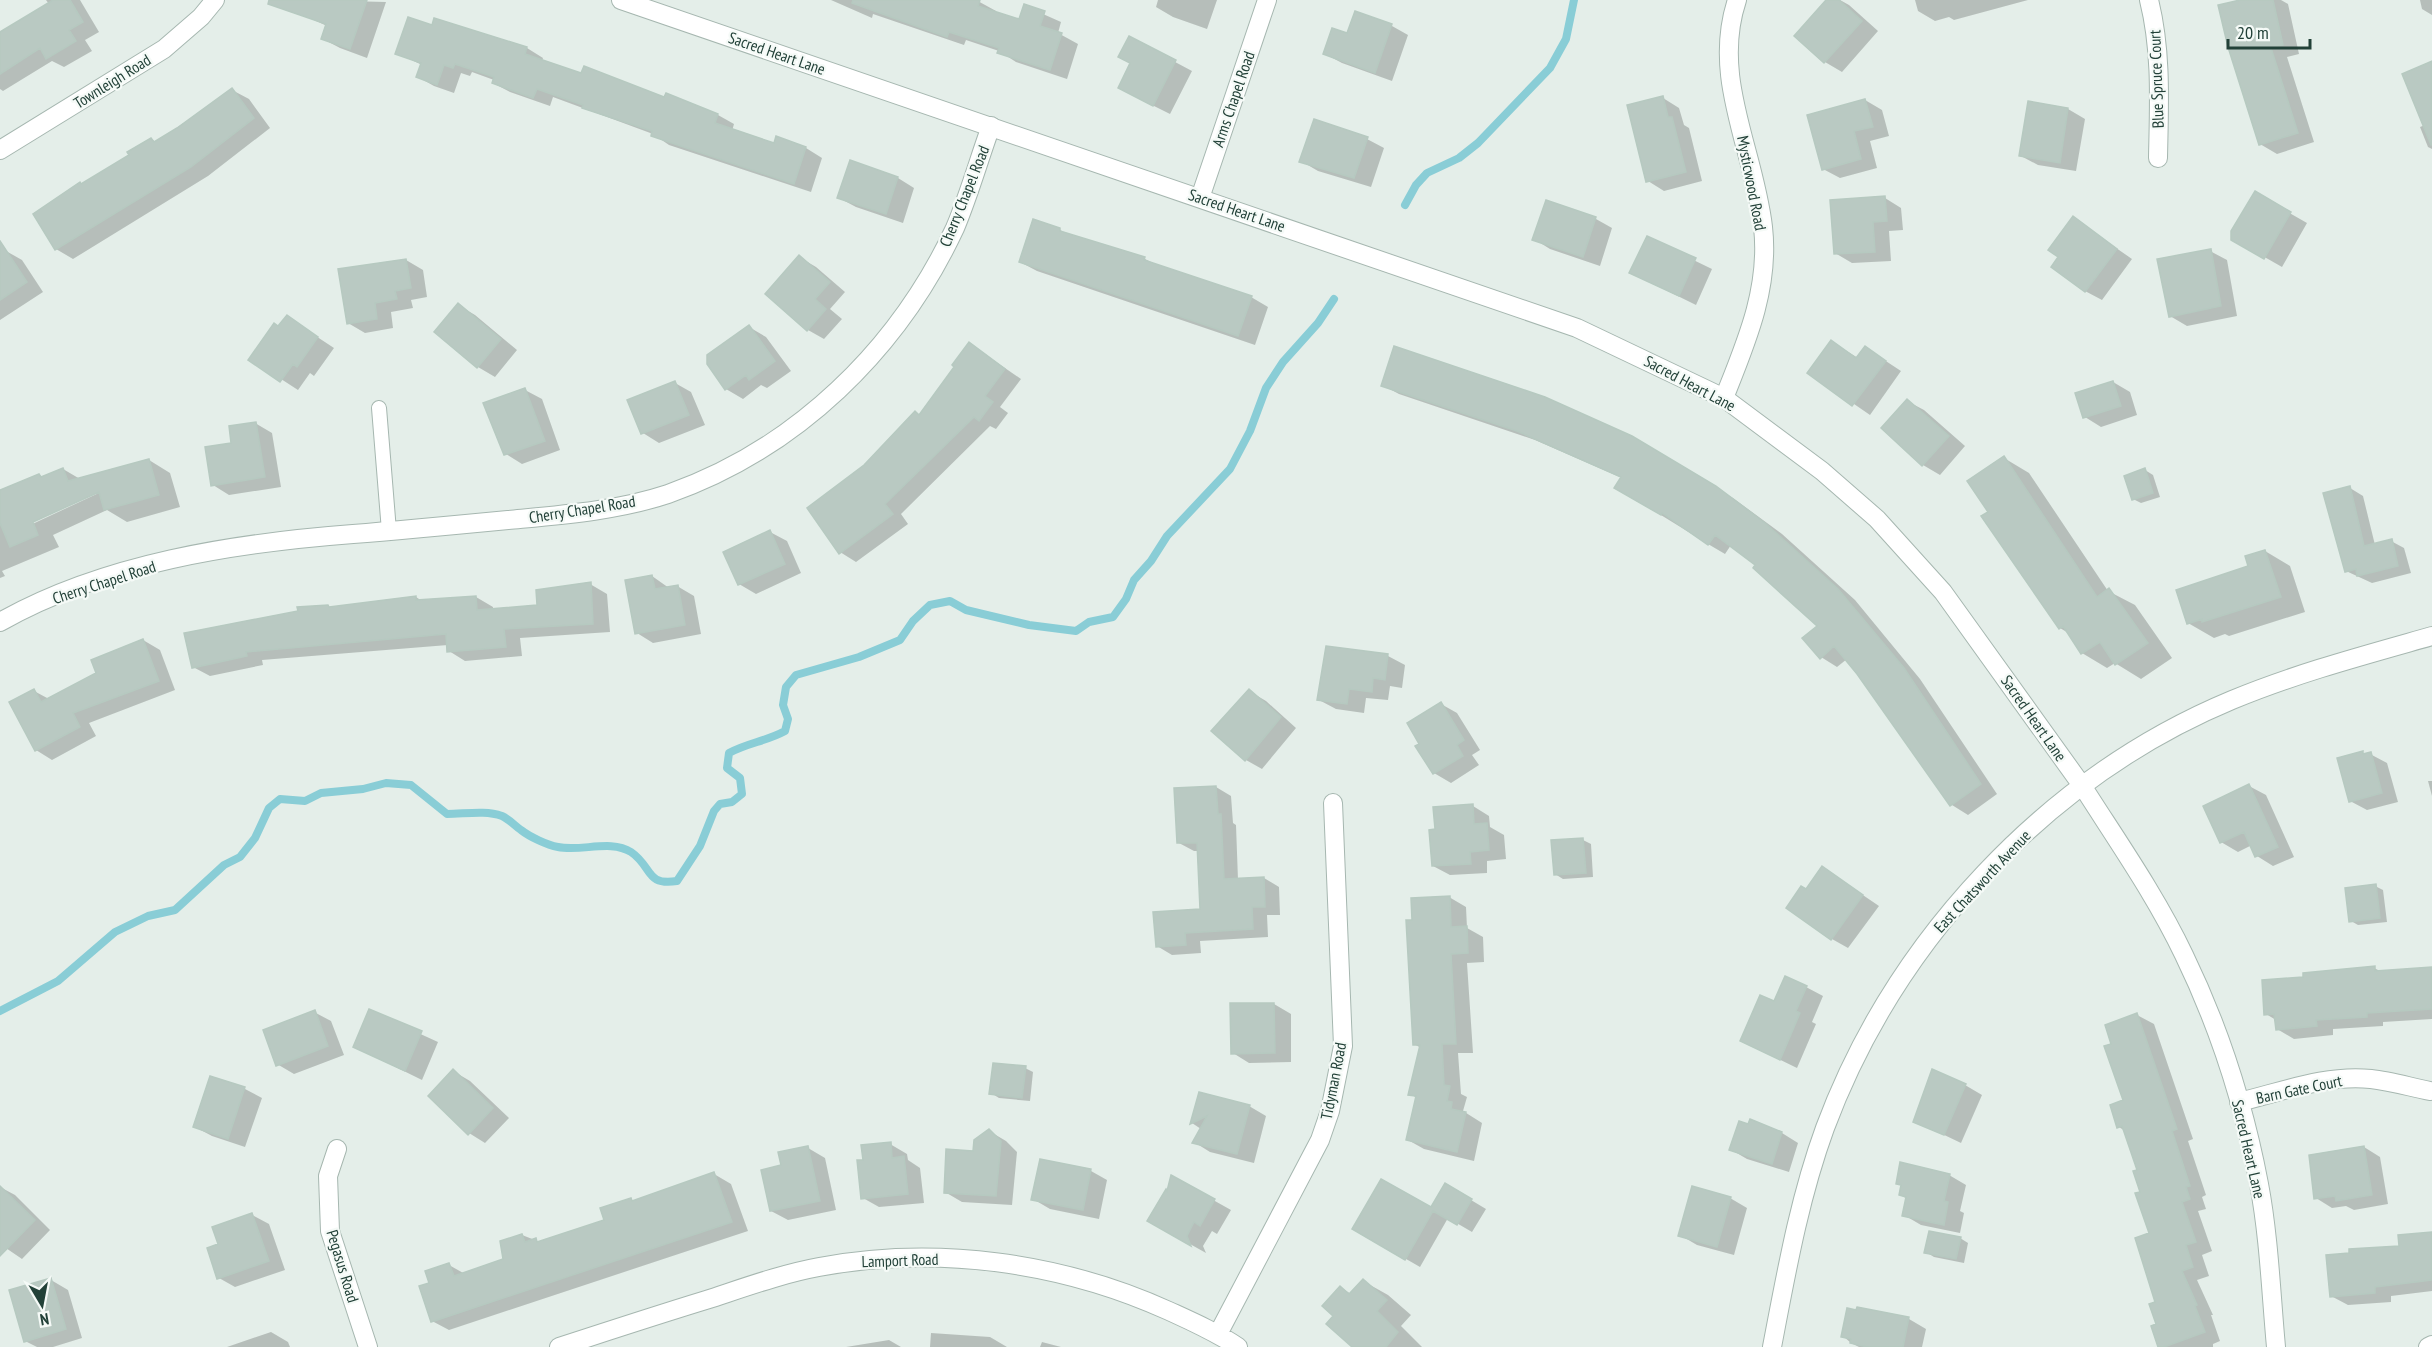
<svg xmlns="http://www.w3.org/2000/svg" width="2432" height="1347" font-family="'PT Sans Narrow',sans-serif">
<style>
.shadow{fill:#0003;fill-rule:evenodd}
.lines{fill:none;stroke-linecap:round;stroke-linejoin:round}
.stream{stroke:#89cdd6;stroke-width:8}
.building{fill:#b9c9c2;stroke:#b6c9c0;stroke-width:1.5}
.service-casing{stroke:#a6b7b0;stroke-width:16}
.minor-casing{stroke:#a6b7b0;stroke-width:20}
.tertiary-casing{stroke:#a6b7b0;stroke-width:20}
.service{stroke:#fff;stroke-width:14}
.minor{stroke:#fff;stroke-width:18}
.tertiary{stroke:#fff;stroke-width:18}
.labels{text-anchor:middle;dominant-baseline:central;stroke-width:4.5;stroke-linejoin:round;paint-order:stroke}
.street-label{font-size:16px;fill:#224138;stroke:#f5faf7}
</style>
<rect width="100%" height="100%" fill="#e4eee9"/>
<path class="shadow" d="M46,0h34l19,32 -14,8 7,11 -28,16 -12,-6 -49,30 -3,-2v-55l49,-30z
M308,0l78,2 -19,56 -27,-10 -17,-9 4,-13 -24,-11z
M831,0h145l20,11v2l24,8 5,-15 36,16 -3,11 20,11 -11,35 -51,-17 -17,-11 -33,-11 -2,5 -91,-31 -1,4z
M1158,0h59l-10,29 -34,-12 -17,-10z
M1828,0h12l9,5 29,26 -36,41 -17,-10 -29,-26z
M1915,0h113l-74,20 -5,-3 -14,4 -17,-10z
M2247,0h34l7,4 11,50 -12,3 27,85 -37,12 -17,-10z
M2420,0h12v15l-10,-6z
M1356,13l36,13 16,9 -16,46 -50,-18 -17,-9 23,-19z
M433,27l94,21 16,10 -1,3 176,54 16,9 -2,7 43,14 2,-7 29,10 16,10 -11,34 -142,-47 -16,-11 -100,-37 -3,9 -40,-14 -17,-9 1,-3 -22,-8 -2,4 -9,-3 -7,20 -20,-7 -16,-9 4,-12 -25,-12z
M1130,38l62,33 -22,43 -34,-17z
M2432,63v86l-4,-2 -8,-20 5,-2z
M232,90l17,9 21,29 -62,48 -135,83 -17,-10 26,-64 49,-29 20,-17 5,3z
M1663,98l16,10 5,17 5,3 13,53 -38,10 -16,-10z
M1865,100l17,10 7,26 -19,5 7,27 -37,10 -17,-9z
M2029,103l39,6 17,10 -9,52 -38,-6 -17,-9z
M1367,139l17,9 -13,39 -53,-16 -17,-10z
M851,161l47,17 16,10 -11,35 -47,-16 -17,-9z
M2255,193l52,30 -25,44 -49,-28z
M1885,198l16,10 2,22 -14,1 2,30 -39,2 -17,-10z
M1546,202l50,17 16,9 -12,38 -50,-17 -16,-10z
M2073,218l59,41 -30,41 -17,-9 -25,-34z
M1060,230l11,6 74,23 12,6 94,32 17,10 -13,38 -218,-74 -17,-9z
M1648,238l64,31 -16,36 -65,-32z
M6,251l16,9 21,32 -43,28v-66z
M2210,251l17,9 10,56 -50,10 -17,-10z
M799,257l17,10 29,25 -15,17 12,10 -18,20 -16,-9z
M406,260l17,10 4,27 -16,3 2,8 -22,4 2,16 -28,5 -17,-10z
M458,305l17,10 42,35 -22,27 -17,-10 -42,-35z
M287,317l47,31 -20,28 -4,-3 -12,17 -48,-31z
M749,327l17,10 25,34 -24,17 -6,-3 -18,14 -17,-10z
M1832,342l26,16 8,-10 35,23 -31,44 -61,-42z
M970,344l51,35 -21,28 8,6 -12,16 -6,-3 -89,88 7,10 -52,38 -16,-10 25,-86 55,-50 37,-49z
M2113,382l17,10 7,23 -36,12 -16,-10z
M675,383l16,9 14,33 -46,18 -16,-10 -14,-32z
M1382,385l249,53 102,60 49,36 73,66 65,79 77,115 -29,21 -16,-10 -105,-146 -10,8 -16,-10 -2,-31 -62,-61 -26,-20 -6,9 -17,-10 -91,-56 5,-10 -87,-38 -136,-46z
M525,390l17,9 18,51 -38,14 -16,-10z
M1907,401l17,9 41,36 -25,29 -17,-10 -40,-37z
M255,423l17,10 9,54 -52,8 -16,-10 20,-41z
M2004,458l25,15 79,118 27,14 37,53 -31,21 -26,-16 -8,5 -25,-15 -12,-19 -10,-6 -77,-112 7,-4z
M149,460l21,13 10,34 -53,15 -20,-12 -54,25 6,12 -57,24 3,5 -5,2v-86l39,-17 4,2 20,-8 17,10zM96,491h7l-77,36 -1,-3z
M2145,470l8,5 7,22 -19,6 -8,-4z
M2350,488l13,8 12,49 16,-4 13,7 7,25 -39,10 -26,-12z
M770,532l17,9 14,32 -45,21 -17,-10z
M2265,551l25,15 15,46 -76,24 -4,-2 -11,4 -26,-15z
M652,576l17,12 8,-2 17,10 7,38 -48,9 -16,-10z
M590,584l17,10 3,38 -90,6 2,18 -57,5 -16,-10 -1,-6 -186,15 1,5 -53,11 -17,-9 138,-58 85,-12 6,4 54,-4 17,10v3l45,-4z
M143,640l17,10 15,40 -86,33 7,13 -44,24 -16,-10 -2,-59 15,8 49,-25z
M1327,648l61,8 17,9 -3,23 -12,-2 -2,14 -22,-2 -2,15 -28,-4 -17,-9z
M1249,691l17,10 30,27 -34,41 -16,-9z
M1441,704l16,9 23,37 -8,5 7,10 -28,18 -17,-10 -16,-27 4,-2z
M2362,753l8,1 17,9 11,39 -31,8 -17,-9z
M2428,781h4v15z
M2249,786l17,9 28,62 -21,9 -16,-10 -5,-11 -14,7 -17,-10z
M1216,787l15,9 2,27 3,2 2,55 26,-2 15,9 1,28h-13l1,22 -68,4 1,12 -29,2 -15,-9 44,-36 -2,-59h-5l-15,-8z
M1473,806l16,10 1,11 14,8 2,24 -19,2v12l-37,2 -17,-9 4,-35z
M1583,840l8,4 2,33 -30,2 -8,-5z
M1823,868l56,38 -31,42 -16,-9 -26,-48z
M2375,886l8,4 4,32 -29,3 -7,-4z
M1449,897l17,10 1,21 16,9 1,25 -17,1 6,90h-15l3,41 6,3 -4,14 19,12 -8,38 -50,-12 -16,-9 9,-42 -7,-4 11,-46 -7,-4v-123z
M2374,968l8,4 50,-2v49l-49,3v4l-50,3v6l-39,4 -17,-10 -1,-9 -10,-6 39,-36z
M1806,987l17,9 -11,26 4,2 -19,44 -56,-27 34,-38z
M1274,1004l17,10v48l-42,1 -16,-10z
M370,1011l68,31 -16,38 -67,-33z
M314,1012l17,9 13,34 -50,19 -17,-10z
M2137,1015l17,9 39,115 -5,2 18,54 -4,2 4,12 -8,2 14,40 -10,4 7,21 -12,4 16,35h-2l9,26 -7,3v3h-53l-9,-113 -12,-63 -14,-40 -6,-4 6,-26 -12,-56z
M1025,1068l8,4 -3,29 -31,-3 -8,-5z
M453,1071l17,10 39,37 -24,25 -16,-10z
M211,1078l34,11 17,9 -17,49 -33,-11 -17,-9z
M1965,1085l17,10 -21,48 -46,-22z
M1200,1094l49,12 17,10 -12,47 -44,-11 -16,-10 7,-13 -9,-6z
M989,1131l17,10 11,11 -5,53 -50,-3 -17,-10z
M1782,1133l16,10 -9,29 -42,-13 -17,-10z
M890,1144l17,10 1,6 12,8 4,35 -45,4 -16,-9 1,-37z
M2364,1147l16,10 8,47 -34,6 -8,-4 -14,2 -16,-10z
M808,1148l17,10 11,52 -48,10 -17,-9z
M1091,1171l16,9 -8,39 -49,-10 -17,-10z
M714,1174l17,10 17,47 -299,99 -17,-9 -1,-37 18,-19 16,9 40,-14 17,-25 18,7 66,-21 25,-21 4,2z
M1949,1175l17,10 -6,26 4,2 -4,20 -39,-8 -17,-10 4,-16 -8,-4 2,-9 -5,-3z
M1172,1177l59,33 -14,24 -5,-3 -9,15 3,7 -57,-32 19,-29z
M1446,1185l40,24 -14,23 -24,-14 -28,49 -66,-38 78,-20z
M0,1187l15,8 35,35 -28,29 -22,-15z
M1730,1198l17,10 -13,47 -37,-10 -17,-10z
M252,1215l17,9 16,46 -50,17 -16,-9 1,-33z
M2432,1234v57l-41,5v6l-43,3 -17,-9 70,-49z
M1960,1238l8,5 -4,20 -30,-6 -8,-5z
M51,1280l17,10 14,48 -29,9h-16l-12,-6z
M1363,1281l25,14 23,20 -10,11 21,21h-68l-19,-31 5,-29 11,7z
M1858,1308l51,11 17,10 -4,18h-63l-8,-4 -8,-7z
M271,1332l17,10 2,5h-63z
M931,1333l59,4 17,10h-77z
M889,1340l12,7h-55z
M1042,1342l19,5h-21z"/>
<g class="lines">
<path class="stream" d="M1405,205l11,-20 11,-12 32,-15 19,-15 72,-75 16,-29 8,-39
M0,1011l58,-30 57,-49 33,-16 27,-6 49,-45 16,-8 15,-19 14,-30 11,-9 25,2 16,-8 42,-4 23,-6 25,2 36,29c18,0 38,-4 55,2 7,3 13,10 19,14 9,7 26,15 37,17 23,5 53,-8 73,5 22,15 14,34 46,29l23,-35 14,-35 6,-7 12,-2 10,-8 -2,-16 -13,-10 2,-15c18,-10 38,-12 56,-22l3,-12 -5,-14 3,-18 10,-12 63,-18 41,-17 13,-19 17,-16 20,-4 16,9 63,15 47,6 13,-9 24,-5 13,-18 8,-19 17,-19 16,-25 63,-67 20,-38 16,-43 17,-26 35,-39 16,-24"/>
</g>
<path class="building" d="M53,0h17l13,22 -14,8 7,11 -30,18 -6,-11 -40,26v-42z
M269,0h98l-17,49 -29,-10 5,-15 -58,-20z
M853,0h127l-2,6 41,13 5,-15 21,7 -5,15 22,7 -12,37 -53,-17 2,-5 -50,-16 -2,5 -95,-34z
M1826,0h13l23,21 -38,42 -30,-27z
M2240,0h33l10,45 -12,3 27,85 -39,12 -31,-98 -10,-42z
M1355,11l37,13 -17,49 -52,-19 9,-26 15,5z
M408,17l24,8 2,-7 93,29 -2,7 56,19 3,-7 80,31 2,-4 52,21 -3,9 59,20 2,-7 30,11 -12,37 -143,-48 1,-5 -70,-23 1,-3 -46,-16 -4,9 -41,-15 2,-6 -39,-13 -2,4 -9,-3 -7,20 -21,-8 5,-14 -26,-9z
M1129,36l47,24 -23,46 -35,-18 12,-25 -12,-6z
M2432,61v84h-1l-29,-71z
M232,88l22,30 -63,49 -136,83 -22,-36 47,-32 1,2 48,-29 -2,-3 24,-14 3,4 23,-14z
M1663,96l5,21h4l14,55 -40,10 -19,-77z
M1865,99l8,28 -19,4 7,28 -39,11 -15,-55z
M2028,101l40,7 -8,55 -41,-7z
M1314,119l54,18 -14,41 -55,-16z
M850,160l48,17 -12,37 -49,-16z
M2255,191l36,21 -27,47 -33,-19v-9z
M1885,196l2,25 -14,1 2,30 -41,2 -4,-54z
M1546,200l50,17 -13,40 -51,-17z
M2073,216l44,33 -32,43 -34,-25 7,-10 -10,-7z
M1033,219l27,9v3l85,26 -1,3 108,36 -14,40 -219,-74z
M1647,236l49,22 -17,38 -50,-23z
M0,241l27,41 -27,18z
M2211,249l10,57 -52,11 -12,-58z
M799,255l31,27 -15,17 11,10 -19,22 -42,-37z
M406,259l5,29 -16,3 2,8 -22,4 2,16 -30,5 -9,-55z
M458,303l43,36 -24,29 -43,-36z
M287,315l31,22 -21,30 -4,-3 -13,18 -32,-22 26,-37 4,3z
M749,325l26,36 -26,19 -3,-5 -21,15 -18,-26v-9z
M1831,340l25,18 9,-12 21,15 -34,45 -45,-33z
M969,342l36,27 -20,27 8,6 -14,19 -5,-4 -89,87 8,10 -54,40 -32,-46 57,-43 51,-54 4,4 35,-48 -2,-2z
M1394,346l151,51 87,39 84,50 49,37 73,66 66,79 77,116 -31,22 -93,-132 -23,-28 -14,13 -18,-21 15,-12 -64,-58 2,-3 -40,-30 -7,10 -46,-32 -1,2 -47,-27 7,-11 -104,-46 -136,-45z
M675,381l14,34 -48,19 -14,-34z
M2113,381l8,25 -38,12 -8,-25z
M525,388l20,53 -41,14 -21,-52z
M1907,399l42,37 -27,30 -41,-38z
M256,422l9,55 -54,9 -6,-39 26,-4 -2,-17z
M2004,456l93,141 12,-9 39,55 -33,22 -15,-23 -19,12 -18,-28 -4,3 -78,-113 7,-4 -21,-31z
M149,459l10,36 -55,15 -5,-18 -66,30 5,13 -28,12 -10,-24v-33l39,-16 2,3 22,-9 5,13z
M2145,468l8,25 -21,7 -8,-24z
M2350,486l14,60 28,-7 6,27 -41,10 -1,-7 -11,3 -22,-79z
M770,530l15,34 -47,21 -15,-33z
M2265,550l16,47 -79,25v-3l-15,5 -11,-34 72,-24 -3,-10z
M652,575l3,14 23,-4 7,40 -50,9 -10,-54z
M591,582l2,42 -89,5 2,18 -59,5 -1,-18 -200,18 1,4 -55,12 -8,-35 114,-22 -1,-4 31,-2 1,2 87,-11v4l60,-4 1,14 60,-5 -1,-15z
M143,639l16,42 -86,32 7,14 -45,24 -26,-49 25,-13 7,13 55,-29 -5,-13z
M1326,646l62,8 -3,26 -12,-2 -1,14 -23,-3 -2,15 -30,-4z
M1249,689l32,28 -36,44 -34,-30z
M1441,702l23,38 -7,5 6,11 -30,18 -18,-28 4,-2 -12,-21z
M2363,751v3l8,-2 11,41 -33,9 -12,-44z
M2249,784l29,63 -23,10 -11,-25 -24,11 -17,-37z
M1216,786l2,28h3l3,65 40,-2 1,30h-13l1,22 -68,4 1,12 -30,2 -3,-35 47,-3 -3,-66h-20l-3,-55z
M1473,804l1,20 13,-1 2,27 -19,2 1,12 -39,2 -3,-36 6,-1 -2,-22z
M1583,838l3,35 -32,2 -3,-35z
M1822,866l41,29 -32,45 -45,-32 15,-22 5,3z
M2376,884l4,34 -31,4 -4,-34z
M1450,896l1,31 16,-1 1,27 -17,1 5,90h-14l2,41 6,1 -3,15 5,1 -1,7 15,3 -9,40 -51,-12 10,-44 -8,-1 12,-50h-7l-7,-125h6l-1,-22z
M2375,966v5l57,-4v42l-65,4v4l-51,3 1,6 -41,4 -2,-16 -10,1 -2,-35 41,-3v-4z
M1785,976l22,10 -11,25 4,2 -20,47 -40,-19 20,-46 14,6z
M1230,1003h44l1,50 -44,1z
M369,1009l53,22 -17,40 -52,-24z
M315,1010l13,36 -52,20 -13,-36z
M2137,1013l40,116 -5,2 18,55 -4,1 4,12 -8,3 14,40 -10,3 7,22 -11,4 15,34 -2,1 10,26 -41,15h-6l-7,-21 5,-2 -7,-20 6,-2 -20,-64 14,-5 -14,-40 5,-1 -7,-21 4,-1 -15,-44 -5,2 -7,-23 13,-5 -19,-54 7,-2 -6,-19z
M993,1063l33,3 -4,32 -33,-4z
M453,1069l40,39 -25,27 -40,-39z
M1932,1069l34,15 -22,51 -31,-13z
M210,1076l35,11 -17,52 -35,-12z
M1199,1092l51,13 -13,49 -45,-11 15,-27 -17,8z
M1750,1119l32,13 -10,32 -43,-14 10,-29 9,3z
M989,1129l12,12 -5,55 -52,-3 2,-44 27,2 1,-11z
M891,1142l1,16 12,-2 4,38 -47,5 -4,-39h6l-2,-15z
M808,1146l12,55 -50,10 -9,-41 20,-5 -3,-13z
M2364,1146l8,49 -36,6 -1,-5 -21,3 -5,-44z
M1040,1159l51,10 -8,41 -52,-10z
M1900,1162l50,12 -6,27 4,1 -4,23 -42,-9 4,-19 -7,-2 2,-10 -5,-1z
M714,1172l18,50 -301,100 -12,-36 10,-3 -4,-12 24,-8 5,13 49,-17 -3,-18 22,-7 3,8 11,-4 1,4 67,-22 -4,-12 31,-10 1,3z
M1171,1175l44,24 -15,27 -6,-4 -7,14 4,10 -44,-25 19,-32 1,2z
M1381,1179l50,28 14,-24 27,16 -15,26 -24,-14 -28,49 -53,-31z
M0,1186l35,34 -35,36z
M1692,1186l39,11 -14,50 -39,-11z
M252,1213l17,48 -52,18 -10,-31 11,-4 -6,-17z
M1929,1231l32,6 -5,22 -32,-6z
M2432,1232v48l-57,7v6l-45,4 -4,-42 23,-2v-4l50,-3 -1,-11z
M51,1278l15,51 -42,13 -15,-52z
M1363,1279l24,21 -10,11 21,21 -12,15h-34l-26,-23 7,-8 -11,-10 18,-20 9,8z
M1857,1307l52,10 -6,30h-36l-17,-4 1,-4 -10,-2 6,-29 9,2z"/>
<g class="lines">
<g class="service-casing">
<path id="service" d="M379,408l10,123"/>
</g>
<g class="minor-casing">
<path id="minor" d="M2149,0c13,52 10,105 9,158
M0,150l164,-101 37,-32 14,-17
M1200,198l67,-198
M1724,398c22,-55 46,-110 39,-171 -9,-78 -52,-149 -26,-227
M0,622c104,-59 235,-79 353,-88 51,-4 103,-9 155,-14 53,-5 109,-9 160,-26 128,-45 230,-144 287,-266 14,-33 24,-69 36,-102
M2083,787c35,55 73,109 101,168 35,72 60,150 75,229 10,53 12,109 17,163
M2239,1102c42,-10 88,-28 132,-23 19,2 39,8 59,12
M337,1149l-9,27 2,55 38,116
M1218,1334l102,-194 10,-29 13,-65 -10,-243
M559,1347c49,-16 98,-32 147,-47 37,-12 75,-26 113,-33 117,-22 242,-5 350,44 24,11 47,21 69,36
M2428,1347l4,-2"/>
</g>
<g class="tertiary-casing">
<path id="tertiary" d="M621,0l956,328 147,70 98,73 55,48 66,73 140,195
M1772,1347c14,-73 27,-148 53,-219 70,-188 222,-351 407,-428 65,-27 133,-45 200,-64"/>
</g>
<use href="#service" class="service"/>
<use href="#minor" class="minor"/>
<use href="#tertiary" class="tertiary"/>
</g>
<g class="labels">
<g class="street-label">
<text transform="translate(777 53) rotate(19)">Sacred Heart Lane</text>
<text transform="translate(2156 79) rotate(-92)">Blue Spruce Court</text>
<text transform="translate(112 81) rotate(-32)">Townleigh Road</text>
<text transform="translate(1233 99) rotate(-71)">Arms Chapel Road</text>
<text transform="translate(1752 183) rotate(79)">Mysticwood Road</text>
<text transform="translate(964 196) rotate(-68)">Cherry Chapel Road</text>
<text transform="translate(1237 210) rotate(19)">Sacred Heart Lane</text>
<text transform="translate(1690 383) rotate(28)">Sacred Heart Lane</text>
<text transform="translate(582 509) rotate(-9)">Cherry Chapel Road</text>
<text transform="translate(104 582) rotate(-18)">Cherry Chapel Road</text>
<text transform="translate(2034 718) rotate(55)">Sacred Heart Lane</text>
<text transform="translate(1982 881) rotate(-47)">East Chatsworth Avenue</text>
<text transform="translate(1333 1081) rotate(-79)">Tidyman Road</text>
<text transform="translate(2299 1089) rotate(-12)">Barn Gate Court</text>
<text transform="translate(2249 1149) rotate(77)">Sacred Heart Lane</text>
<text transform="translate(900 1260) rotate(-2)">Lamport Road</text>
<text transform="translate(343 1266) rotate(73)">Pegasus Road</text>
</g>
</g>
<g transform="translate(42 1305) rotate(170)" stroke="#f5faf7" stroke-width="4.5" paint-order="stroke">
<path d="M0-4.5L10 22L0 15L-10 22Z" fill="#224138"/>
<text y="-9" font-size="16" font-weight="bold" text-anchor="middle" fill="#224138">N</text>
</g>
<path d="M2228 39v9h82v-9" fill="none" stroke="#224138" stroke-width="3"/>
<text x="2237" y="39" font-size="18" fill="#224138" stroke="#f5faf7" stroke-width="4.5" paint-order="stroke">20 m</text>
</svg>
